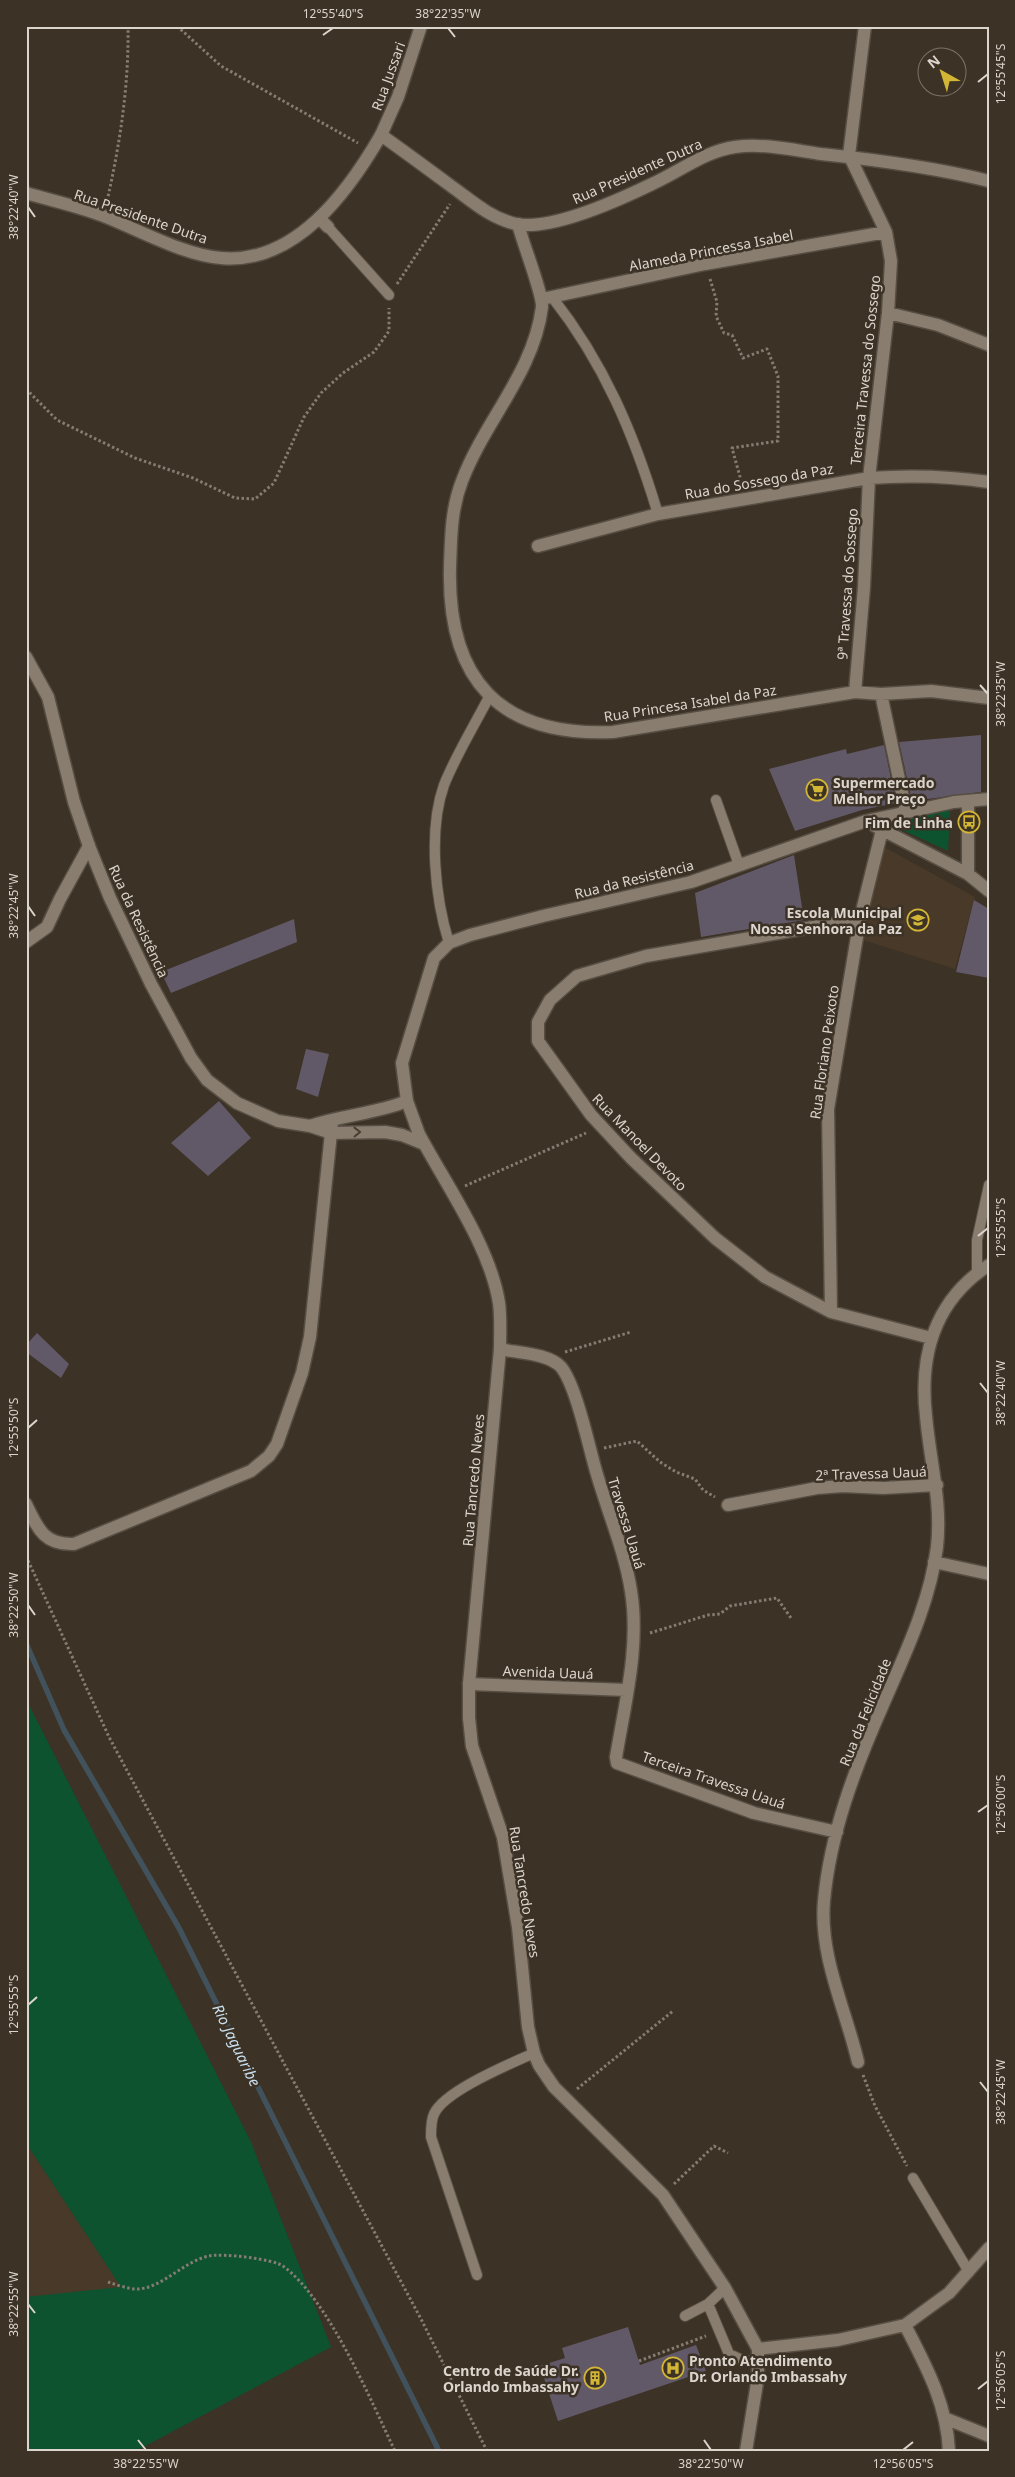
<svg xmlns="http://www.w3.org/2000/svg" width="1015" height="2477" font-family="'Noto Sans',sans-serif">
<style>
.built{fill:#483928}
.green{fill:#0d5330}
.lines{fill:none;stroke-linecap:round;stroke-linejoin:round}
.stream{stroke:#42525c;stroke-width:5.5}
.building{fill:#615968}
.service-casing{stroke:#574e43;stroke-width:12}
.minor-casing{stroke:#574e43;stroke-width:15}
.tertiary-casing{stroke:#574e43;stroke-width:15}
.path{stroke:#857c72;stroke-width:3;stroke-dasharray:2.5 2.5;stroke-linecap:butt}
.service{stroke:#897d6f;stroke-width:10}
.minor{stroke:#897d6f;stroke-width:12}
.tertiary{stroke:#897d6f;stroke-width:12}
.oneway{stroke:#483d30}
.ticks{fill:none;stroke:#dcd5cd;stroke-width:2}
.labels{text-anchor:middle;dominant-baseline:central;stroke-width:5;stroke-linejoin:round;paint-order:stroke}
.street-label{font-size:14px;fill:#dcd5cd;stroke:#3c3225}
.poi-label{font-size:14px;font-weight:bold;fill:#dcd5cd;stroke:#3c3225;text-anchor:end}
.water-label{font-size:15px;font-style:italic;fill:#cae0ef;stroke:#3c3225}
.neatline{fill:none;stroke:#dcd5cd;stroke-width:2}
.ticks-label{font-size:12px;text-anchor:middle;fill:#dcd5cd}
</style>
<rect width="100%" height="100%" fill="#3c3225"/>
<path class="built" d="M884,847l91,50 -20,72 -92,-29z
M26,2143l96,145 -96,9z"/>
<path class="green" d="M950,810l-2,41 -63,-29z
M26,1699l225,443 80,205 -195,104h-110v-154l95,-10 -95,-144z"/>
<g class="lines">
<path class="stream" d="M26,1643l38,87 115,198 260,523"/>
</g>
<path class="building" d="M981,735v57l-69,9 -13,-59z
M884,745l12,58 -34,7 -67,21 -26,-62 77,-20 1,5z
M794,855l10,65 -103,17 -6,-44z
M974,900l15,9v69l-33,-6z
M294,919l3,23 -126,51 -10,-21z
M306,1049l23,5 -11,43 -22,-8z
M219,1101l32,37 -43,38 -37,-33z
M37,1333l32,31 -8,14 -35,-26v-7z
M628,2327l12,38 56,-20 10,26 -148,50 -18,-55 25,-8 -3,-10z"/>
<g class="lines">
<g class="service-casing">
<path id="service" d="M328,227l61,68
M552,297c52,66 82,137 106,217
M716,800l23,65
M449,943c-14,-45 -21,-113 -5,-158 12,-30 30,-59 45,-88
M977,1273v-33l12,-55
M913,2178l56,94
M477,2275l-46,-138c0,-7 0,-17 3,-23 10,-23 76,-50 100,-61
M708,2304l21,50 13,6 17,2
M685,2316l23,-12 17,-16"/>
</g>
<g class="minor-casing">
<path id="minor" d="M381,135l17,-38 23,-71
M319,218l9,9
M518,224c4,17 25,70 24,83 -8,65 -58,115 -80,174 -11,28 -11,57 -12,86 -3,112 49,170 163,165l242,-40 26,2 50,-3 58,7
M542,299l163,-35 181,-32
M888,313l50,12 51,20
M538,546l120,-32 211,-36c41,-3 79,-2 120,4
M855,692l9,-105 5,-109 19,-165 3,-52 -5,-29 -37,-77 16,-129
M881,694l25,118
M875,826l93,48v-73
M968,874l21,17
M860,919l-214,37 -69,20 -27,24 -12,22v19l53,74 40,43 84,80 50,39 66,35 100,26
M26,942l21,-15 13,-28 29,-53
M831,1312l-3,-203 32,-190 22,-89
M500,1349c17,4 48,4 61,18 14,17 26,71 32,93 11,44 31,86 38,131 9,55 -6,112 -15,166l1,6 137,50 83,19
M26,1504c12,25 18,41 48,40l177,-73 18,-15 8,-12 25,-71 8,-36 22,-214
M728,1505l89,-17 26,-2 40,2 54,-3
M934,1562l55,12
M469,1684l158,6
M858,2062c-12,-52 -39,-106 -34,-161 6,-67 31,-133 58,-194 22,-51 48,-104 55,-160 5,-46 -7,-85 -11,-131 -7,-61 9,-116 63,-151
M905,2325c21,41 42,79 44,126
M758,2349l80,-9 67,-15 44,-32 40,-45
M947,2419l42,17"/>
</g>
<g class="tertiary-casing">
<path id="tertiary" d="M26,193c27,8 55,14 80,24 35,14 78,38 115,41 74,7 127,-66 160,-123 24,17 47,34 70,51 21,15 39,32 65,38 36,7 103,-24 136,-40 27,-12 53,-33 83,-37 28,-4 58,3 86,7 57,6 112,13 168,27
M26,657l22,40 26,105 15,44 21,52 41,86 40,74 16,22 30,23 41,18 32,5 21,7 54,-1 17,3 22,9
M310,1126c32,-11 65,-12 97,-25
M746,2451l12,-74v-28l-33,-61 -62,-93 -109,-108 -15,-22 -5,-12 -6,-26 -10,-100 -15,-90 -31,-91 -3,-28v-34l31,-335c0,-15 1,-31 -1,-46 -9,-57 -53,-118 -80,-169l-12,-33 -5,-38 32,-105 15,-15 21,-8 73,-19 148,-34 175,-61 88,-19 35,-3"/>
</g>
<path class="path" d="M177,26l44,40 137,77
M107,201c13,-57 22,-116 21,-175
M710,279l7,23 -1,14 8,17 8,2 11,23 24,-9 11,27v65l-46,7 10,36
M397,284l53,-80
M26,389l31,31 78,38 58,20 42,20 20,1 19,-16 30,-66 17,-24 22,-20 31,-21 15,-21v-23
M465,1186l121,-53
M565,1352l66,-20
M604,1448l33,-7 23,21 16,10 19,7 8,11 12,7
M26,1556l83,181 312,582 66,132
M650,1633l58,-18 12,-1 10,-8 47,-8 14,20
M863,2075l12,31 32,60
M577,2089l96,-78
M674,2184l40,-38 14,7
M108,2282c9,3 20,7 29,7 24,0 47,-28 72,-33 13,-3 64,3 74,10 46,34 87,133 112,185
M639,2361l67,-25"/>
<use href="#service" class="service"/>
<use href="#minor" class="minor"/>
<use href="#tertiary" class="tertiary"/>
</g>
<defs><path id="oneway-chevron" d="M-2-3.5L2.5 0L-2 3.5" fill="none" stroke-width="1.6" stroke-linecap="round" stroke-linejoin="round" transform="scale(1.25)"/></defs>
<use class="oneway" href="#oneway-chevron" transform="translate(357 1132) rotate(-1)"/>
<path class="ticks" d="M448,28l7,9M323,35l10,-7M978,82l10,-8M28,207l7,10M980,685l8,9M28,906l7,10M978,1236l10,-8M980,1383l8,10M28,1428l9,-8M28,1605l7,10M978,1812l10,-7M28,2005l9,-8M980,2082l8,10M28,2304l7,9M978,2389l10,-8M138,2440l8,10M704,2440l7,10M903,2450l10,-8"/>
<defs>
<g id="supermarket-ring" transform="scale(1.125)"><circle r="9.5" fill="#3c3225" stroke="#d3b635" stroke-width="1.5"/><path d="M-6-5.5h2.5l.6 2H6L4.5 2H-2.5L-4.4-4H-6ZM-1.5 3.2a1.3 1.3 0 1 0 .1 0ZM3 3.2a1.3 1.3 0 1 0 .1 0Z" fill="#d3b635"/></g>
<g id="bus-ring" transform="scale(1.125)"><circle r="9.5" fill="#3c3225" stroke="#d3b635" stroke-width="1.5"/><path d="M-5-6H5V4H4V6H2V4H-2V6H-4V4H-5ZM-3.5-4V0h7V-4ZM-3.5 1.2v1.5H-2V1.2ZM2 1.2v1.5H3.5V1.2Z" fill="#d3b635"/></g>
<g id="school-ring" transform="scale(1.125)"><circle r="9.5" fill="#3c3225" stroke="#d3b635" stroke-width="1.5"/><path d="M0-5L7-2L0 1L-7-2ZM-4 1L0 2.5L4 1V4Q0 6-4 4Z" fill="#d3b635"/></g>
<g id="hospital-ring" transform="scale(1.125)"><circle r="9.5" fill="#3c3225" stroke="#d3b635" stroke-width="1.5"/><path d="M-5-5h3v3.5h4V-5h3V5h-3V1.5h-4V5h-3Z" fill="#d3b635"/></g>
<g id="building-ring" transform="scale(1.125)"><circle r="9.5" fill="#3c3225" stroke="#d3b635" stroke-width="1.5"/><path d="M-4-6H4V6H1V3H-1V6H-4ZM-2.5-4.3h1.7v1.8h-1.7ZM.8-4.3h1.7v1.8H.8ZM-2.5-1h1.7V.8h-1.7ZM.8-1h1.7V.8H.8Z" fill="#d3b635"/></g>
</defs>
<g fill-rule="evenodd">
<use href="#supermarket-ring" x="817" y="790"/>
<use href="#bus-ring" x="969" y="822"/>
<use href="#school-ring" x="918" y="920"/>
<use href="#hospital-ring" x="673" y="2368"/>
<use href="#building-ring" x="595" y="2378"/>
</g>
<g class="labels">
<g class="street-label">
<text transform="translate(388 76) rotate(-70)">Rua Jussari</text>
<text transform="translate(637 171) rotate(-24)">Rua Presidente Dutra</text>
<text transform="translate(141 216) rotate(19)">Rua Presidente Dutra</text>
<text transform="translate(711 250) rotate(-11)">Alameda Princessa Isabel</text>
<text transform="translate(865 370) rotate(-84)">Terceira Travessa do Sossego</text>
<text transform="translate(759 481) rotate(-10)">Rua do Sossego da Paz</text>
<text transform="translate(847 584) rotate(-86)">9ª Travessa do Sossego</text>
<text transform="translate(690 703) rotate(-9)">Rua Princesa Isabel da Paz</text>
<text transform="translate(634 879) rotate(-14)">Rua da Resistência</text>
<text transform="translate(139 921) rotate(65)">Rua da Resistência</text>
<text transform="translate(824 1052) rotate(-82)">Rua Floriano Peixoto</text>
<text transform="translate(640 1142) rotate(46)">Rua Manoel Devoto</text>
<text transform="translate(871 1473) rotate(-2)">2ª Travessa Uauá</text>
<text transform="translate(473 1480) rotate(-85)">Rua Tancredo Neves</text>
<text transform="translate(627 1523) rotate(73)">Travessa Uauá</text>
<text transform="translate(548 1672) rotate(2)">Avenida Uauá</text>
<text transform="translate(865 1712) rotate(-68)">Rua da Felicidade</text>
<text transform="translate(714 1780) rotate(19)">Terceira Travessa Uauá</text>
<text transform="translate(525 1892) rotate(81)">Rua Tancredo Neves</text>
</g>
<g class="poi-label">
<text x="833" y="782" text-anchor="start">Supermercado<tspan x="833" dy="16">Melhor Preço</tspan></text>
<text x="953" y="822">Fim de Linha</text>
<text x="902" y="912">Escola Municipal<tspan x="902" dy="16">Nossa Senhora da Paz</tspan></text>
<text x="689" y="2360" text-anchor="start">Pronto Atendimento<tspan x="689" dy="16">Dr. Orlando Imbassahy</tspan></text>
<text x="579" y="2370">Centro de Saúde Dr.<tspan x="579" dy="16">Orlando Imbassahy</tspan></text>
</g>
<g class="water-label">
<text transform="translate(237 2045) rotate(64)">Rio Jaguaribe</text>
</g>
</g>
<rect width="1015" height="2477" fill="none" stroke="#3c3225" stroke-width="55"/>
<g transform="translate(942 72) rotate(321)"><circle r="24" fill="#3c3225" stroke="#7c7368"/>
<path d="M0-4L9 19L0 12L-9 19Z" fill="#d3b635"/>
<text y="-8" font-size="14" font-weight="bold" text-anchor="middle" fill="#dcd5cd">N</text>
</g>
<rect x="28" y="28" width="960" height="2422" class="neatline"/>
<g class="ticks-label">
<text x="333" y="18">12°55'40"S</text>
<text x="448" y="18">38°22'35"W</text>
<text transform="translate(1001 74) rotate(-90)" y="4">12°55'45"S</text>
<text transform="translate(14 207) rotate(-90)" y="4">38°22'40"W</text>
<text transform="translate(1001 694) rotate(-90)" y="4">38°22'35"W</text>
<text transform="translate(14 906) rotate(-90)" y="4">38°22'45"W</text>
<text transform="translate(1001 1228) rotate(-90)" y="4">12°55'55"S</text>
<text transform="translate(1001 1393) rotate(-90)" y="4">38°22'40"W</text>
<text transform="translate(14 1428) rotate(-90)" y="4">12°55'50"S</text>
<text transform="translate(14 1605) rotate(-90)" y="4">38°22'50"W</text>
<text transform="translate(1001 1805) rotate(-90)" y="4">12°56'00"S</text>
<text transform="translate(14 2005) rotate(-90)" y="4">12°55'55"S</text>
<text transform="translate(1001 2092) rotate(-90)" y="4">38°22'45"W</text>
<text transform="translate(14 2304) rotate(-90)" y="4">38°22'55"W</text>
<text transform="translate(1001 2381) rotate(-90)" y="4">12°56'05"S</text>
<text x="146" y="2468">38°22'55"W</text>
<text x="711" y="2468">38°22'50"W</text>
<text x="903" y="2468">12°56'05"S</text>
</g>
</svg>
